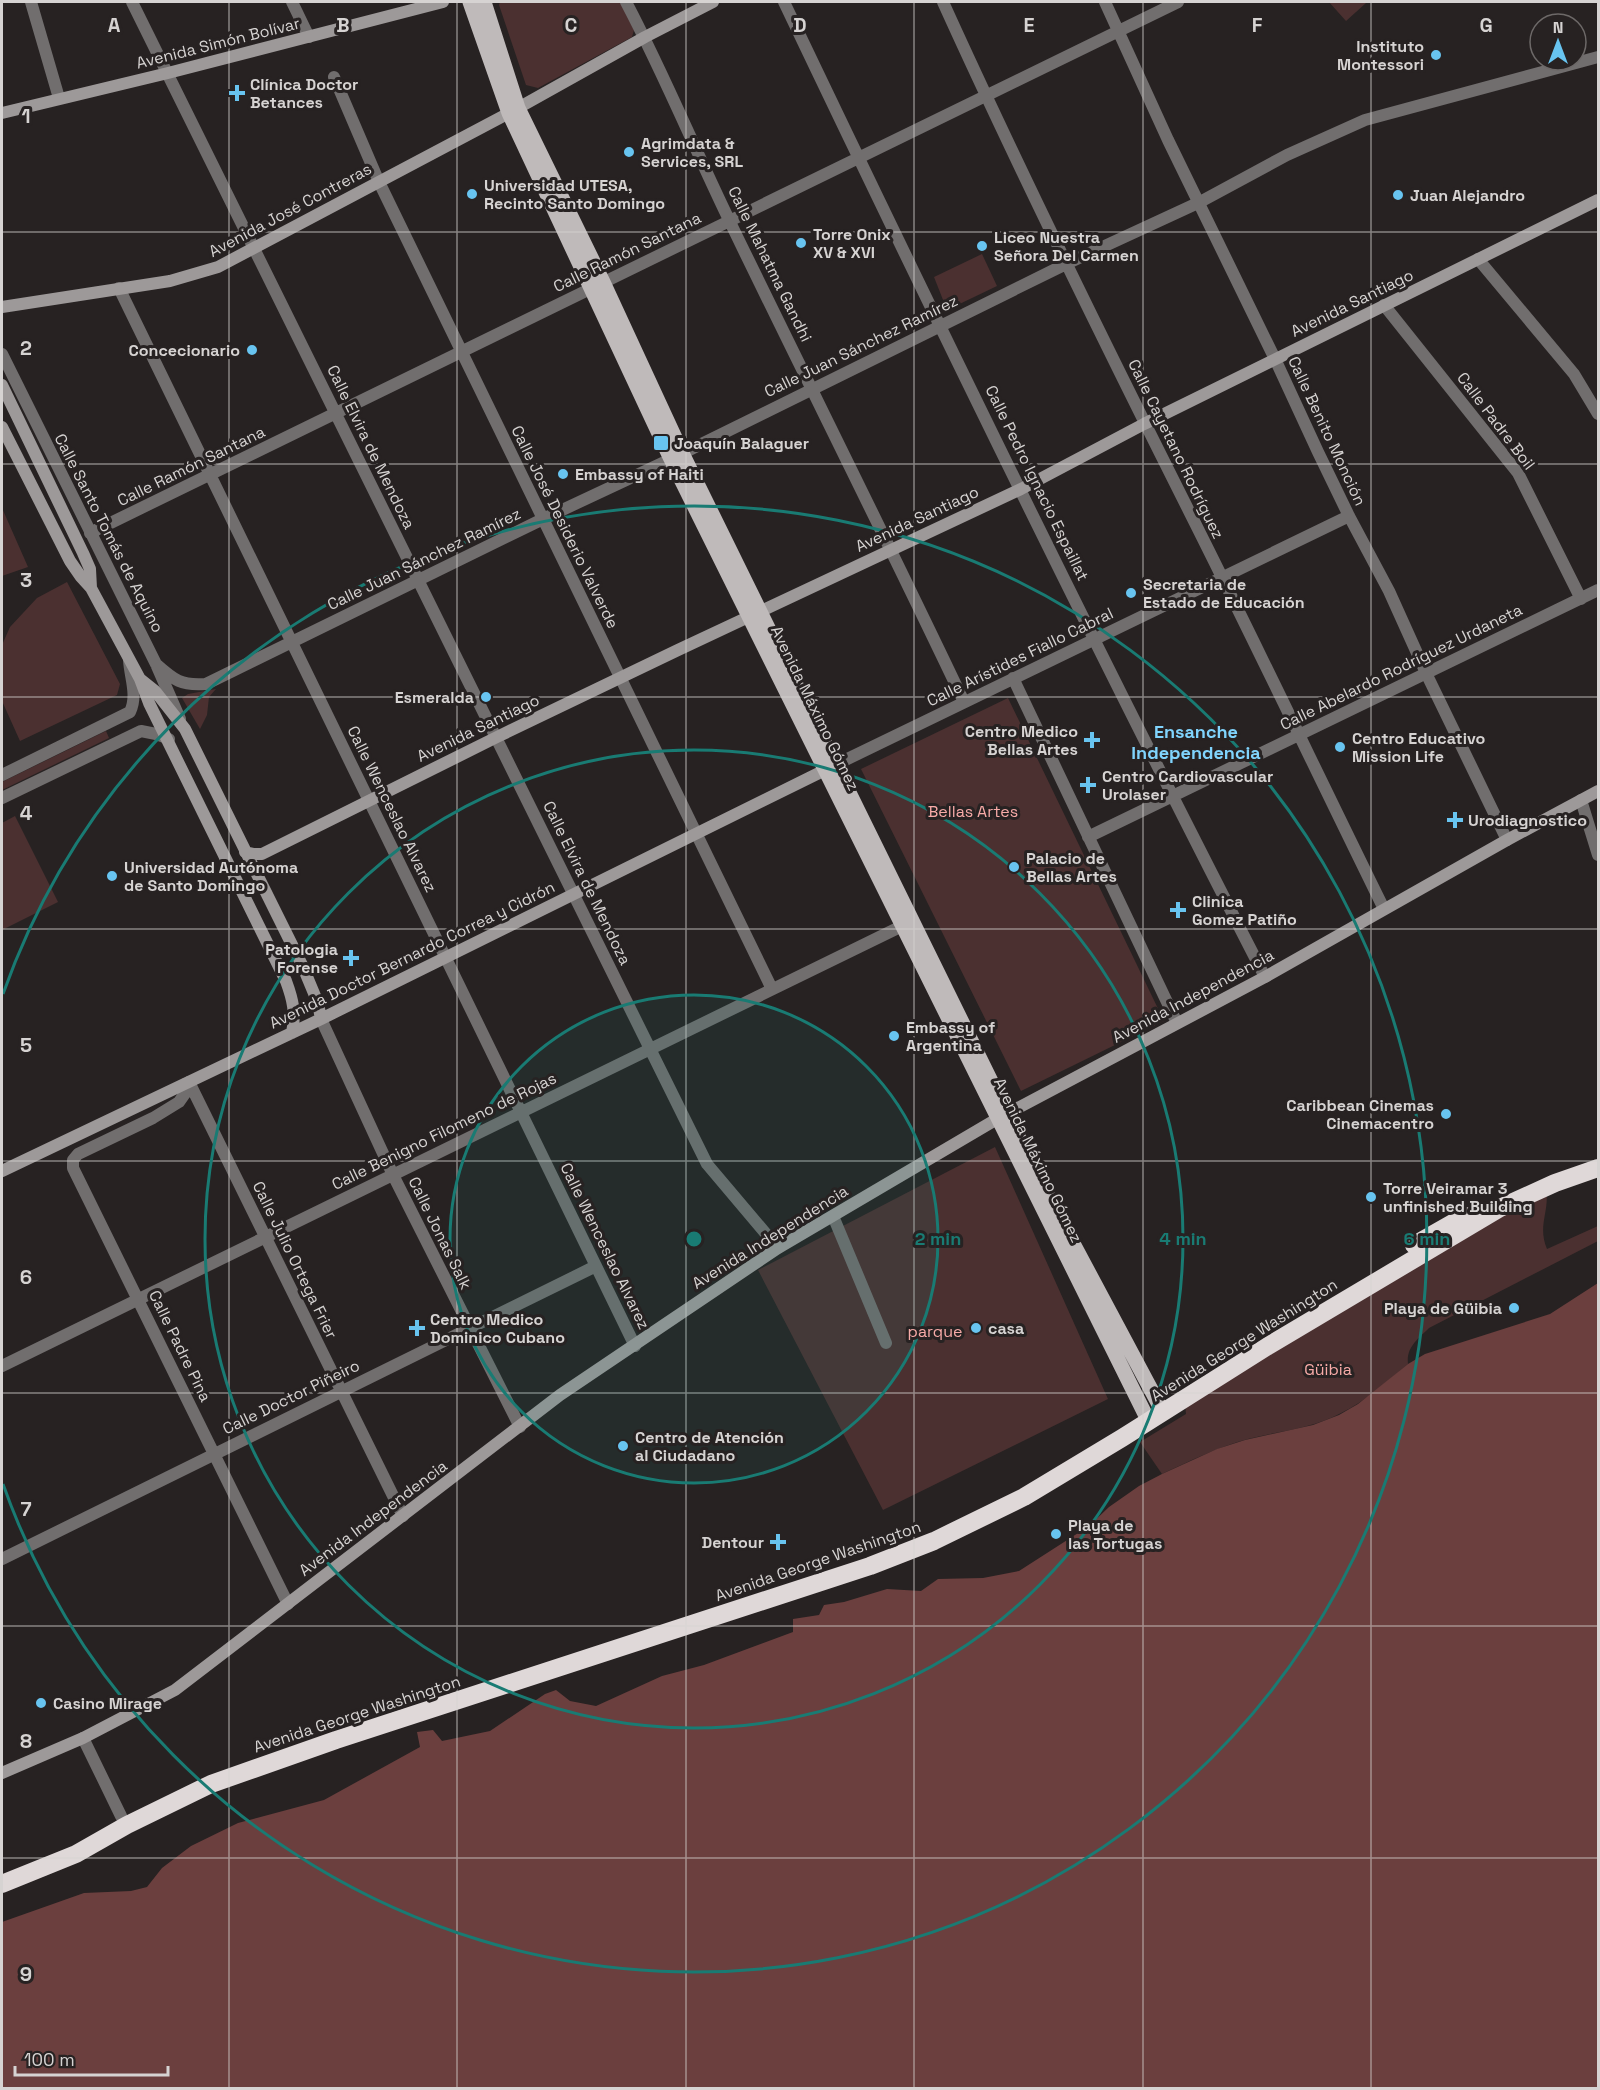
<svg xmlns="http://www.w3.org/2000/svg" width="1600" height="2090" font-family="'Space Grotesk',sans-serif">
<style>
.green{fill:#4b3030}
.water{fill:#6b3f3e}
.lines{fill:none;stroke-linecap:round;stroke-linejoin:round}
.street{stroke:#716e6e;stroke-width:12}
.secondary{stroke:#9d9999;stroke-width:12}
.primary{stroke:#bfbaba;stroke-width:15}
.highway{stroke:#dfd8d8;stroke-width:18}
.grid{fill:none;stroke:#d6d3d2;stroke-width:1.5;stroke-opacity:0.55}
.ring{fill:none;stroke:#197b73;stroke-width:3}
.poi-dot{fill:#68c4f0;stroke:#272222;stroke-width:2}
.labels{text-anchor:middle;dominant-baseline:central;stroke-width:6;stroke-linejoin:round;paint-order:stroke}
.street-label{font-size:16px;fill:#d6d3d2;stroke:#272222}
.poi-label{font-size:16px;font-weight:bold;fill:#d6d3d2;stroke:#272222;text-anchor:start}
.park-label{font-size:16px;fill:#f8aba8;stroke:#272222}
.neighbourhood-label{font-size:18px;font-weight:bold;fill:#80d4fd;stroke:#272222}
.grid-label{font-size:20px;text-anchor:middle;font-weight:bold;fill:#d6d3d2;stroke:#272222;stroke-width:6;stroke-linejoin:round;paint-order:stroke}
.centre{fill:#197b73;stroke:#272222;stroke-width:3}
.ring-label{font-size:18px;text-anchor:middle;font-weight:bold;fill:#197b73;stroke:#272222;stroke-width:6;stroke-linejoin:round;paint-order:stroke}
</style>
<rect width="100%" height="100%" fill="#272222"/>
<path class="green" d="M500,2h121l13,28 -2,7 -94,51 -12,-3 -27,-80z
M1329,2h36l1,1 -20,18z
M982,254l15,32 -50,24 -13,-33z
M2,508l26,59 -26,9z
M67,582l53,102 -3,11 -97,46 -18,-40v-56l8,-18 27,-29z
M216,689l-7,8 -2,18 -7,14 -18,-31 6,-4z
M1008,698l156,323 -143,70 -160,-322z
M106,731l3,7 -107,52v-8z
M15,816l43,86 -56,28v-107z
M995,1147l113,252 -225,111 -125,-240z
M1546,1189c4,22 -9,37 1,60l51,-23v15l-169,87c-11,11 -23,19 -21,36 -21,17 -42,37 -67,49 -29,16 -62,18 -93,26 -30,8 -58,22 -86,35l-22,-32 46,-28 -1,-11z"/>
<path class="water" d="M1598,1283v805h-1596v-166l82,-29 47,-2 16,-4 15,-19 29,-22 47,-23 86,-23 96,-53 -3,-15 16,-2 9,11 48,-10 55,-37 11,-4 14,11 26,5 66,-30 42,-11 89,-33v-13l26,-4 5,-10 20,-3 43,-13 34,2 17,-12 45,-1 36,-7 70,-45 20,-19 30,-21 23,-12 55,-25 28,-9 68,-15 26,-10 19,-11 50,-40 17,-10 125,-40z"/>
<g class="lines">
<path class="street" d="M31,2l28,96
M132,2l575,1162 71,84
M292,2l17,35
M626,2c38,72 69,148 105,222 77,159 157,318 233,478
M784,2c156,327 315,653 481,975
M943,2c78,172 162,342 247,511 66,131 129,264 194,396
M1105,2l63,138 107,219 43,93 31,64 40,75 37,82 81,167
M334,77l45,105 393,807
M1478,259l96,115 24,40
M119,288l516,1058
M1384,305l134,168 63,126
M2,354l154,310 24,55
M90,533l1088,-531
M156,664c18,16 25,22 50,20l337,-165 128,-60 397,-196 132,-61 87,-47 78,-35 233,-63
M1013,678l164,345
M835,765l514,-249
M2,775l128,-63c8,-17 0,-34 -1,-52
M2,798l139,-67 15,3 13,5
M1581,800l17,55
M1088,837l510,-247
M321,1019l72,156 127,252
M189,1082l214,434
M185,1084l1,8 -7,10 -26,16 -75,36 -5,6v8l215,436
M833,1216l53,127
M2,1366l900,-440
M2,1559l594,-293
M83,1738l38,78"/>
<path class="secondary" d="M2,113l166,-40 275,-71
M2,307l168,-26 48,-14 291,-154 136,-76 68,-35
M2,385l81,168 7,16 1,19
M2,427l68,134 11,16 10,11 49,91 9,24 137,278c7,19 10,32 6,52
M140,679l15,12 30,38 118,238 15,36 3,16
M245,852l9,2h8l235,-117 181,-87 343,-161 123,-65 454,-224
M2,1171l319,-152 510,-252
M2,1773l81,-35 92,-48 385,-295 218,-147 219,-129 268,-142 242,-137 91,-49"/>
<path class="primary" d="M470,2l39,111 162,346 478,963
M484,2l34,106 85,174 79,171 362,736 119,223"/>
<path class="highway" d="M1414,1245l51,-29
M2,1884l74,-30 51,-29 84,-41 125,-44 534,-174 64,-25 90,-44 98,-59 146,-92 232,-138 55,-25 43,-15"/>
</g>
<path class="grid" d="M229,2v2086M457,2v2086M686,2v2086M914,2v2086M1143,2v2086M1371,2v2086M2,232h1596M2,464h1596M2,697h1596M2,929h1596M2,1161h1596M2,1393h1596M2,1626h1596M2,1858h1596"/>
<circle cx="694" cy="1239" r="244" fill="#197b73" fill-opacity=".12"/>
<g class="ring">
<circle cx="694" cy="1239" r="244"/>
<circle cx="694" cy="1239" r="489"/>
<path d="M3 994A733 733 0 1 1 3 1484"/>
</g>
<g class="poi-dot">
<circle cx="1436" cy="55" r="6"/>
<path d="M234 84h6v6h6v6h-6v6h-6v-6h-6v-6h6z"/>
<circle cx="629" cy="152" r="6"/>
<circle cx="472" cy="194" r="6"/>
<circle cx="1398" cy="195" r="6"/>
<circle cx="801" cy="243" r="6"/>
<circle cx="982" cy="246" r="6"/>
<circle cx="252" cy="350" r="6"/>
<rect x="653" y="435" width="16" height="16" rx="3"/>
<circle cx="563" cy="474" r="6"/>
<circle cx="1131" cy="593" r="6"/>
<circle cx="486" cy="697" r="6"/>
<path d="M1089 731h6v6h6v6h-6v6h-6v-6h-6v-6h6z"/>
<circle cx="1340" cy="747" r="6"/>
<path d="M1085 776h6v6h6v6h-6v6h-6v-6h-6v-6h6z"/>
<path d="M1452 811h6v6h6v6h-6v6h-6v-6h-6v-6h6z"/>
<circle cx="1014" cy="867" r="6"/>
<circle cx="112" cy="876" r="6"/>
<path d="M1175 901h6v6h6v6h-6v6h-6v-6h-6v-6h6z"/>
<path d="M348 949h6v6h6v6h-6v6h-6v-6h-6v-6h6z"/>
<circle cx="894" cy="1036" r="6"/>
<circle cx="1446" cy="1114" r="6"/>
<circle cx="1371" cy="1197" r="6"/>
<circle cx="1514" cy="1308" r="6"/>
<path d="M414 1319h6v6h6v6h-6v6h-6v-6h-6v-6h6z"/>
<circle cx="976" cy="1328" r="6"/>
<circle cx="623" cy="1446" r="6"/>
<circle cx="1056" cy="1534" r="6"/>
<path d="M775 1533h6v6h6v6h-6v6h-6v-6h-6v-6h6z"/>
<circle cx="41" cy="1703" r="6"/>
</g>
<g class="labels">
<g class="street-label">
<text transform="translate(218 43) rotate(-14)">Avenida Simón Bolívar</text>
<text transform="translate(290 210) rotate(-28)">Avenida José Contreras</text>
<text transform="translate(627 252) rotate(-26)">Calle Ramón Santana</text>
<text transform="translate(770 264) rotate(64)">Calle Mahatma Gandhi</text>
<text transform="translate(1352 303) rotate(-26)">Avenida Santiago</text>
<text transform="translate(861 346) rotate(-26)">Calle Juan Sánchez Ramírez</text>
<text transform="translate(1496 421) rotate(53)">Calle Padre Boil</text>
<text transform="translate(1327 431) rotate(65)">Calle Benito Monción</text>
<text transform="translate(371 447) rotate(64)">Calle Elvira de Mendoza</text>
<text transform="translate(1176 449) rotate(64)">Calle Cayetano Rodríguez</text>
<text transform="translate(191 466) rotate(-26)">Calle Ramón Santana</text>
<text transform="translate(1037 483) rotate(64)">Calle Pedro Ignacio Espaillat</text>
<text transform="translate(917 519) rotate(-25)">Avenida Santiago</text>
<text transform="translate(565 527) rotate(64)">Calle José Desiderio Valverde</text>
<text transform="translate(109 533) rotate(63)">Calle Santo Tomás de Aquino</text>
<text transform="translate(424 559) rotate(-26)">Calle Juan Sánchez Ramírez</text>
<text transform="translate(1020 657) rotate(-26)">Calle Arístides Fiallo Cabral</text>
<text transform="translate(1401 667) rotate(-26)">Calle Abelardo Rodríguez Urdaneta</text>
<text transform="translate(815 708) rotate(64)">Avenida Máximo Gómez</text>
<text transform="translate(478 728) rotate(-26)">Avenida Santiago</text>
<text transform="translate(392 809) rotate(64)">Calle Wenceslao Alvarez</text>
<text transform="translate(587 883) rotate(64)">Calle Elvira de Mendoza</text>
<text transform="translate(412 955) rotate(-26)">Avenida Doctor Bernardo Correa y Cidrón</text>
<text transform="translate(1193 996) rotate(-28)">Avenida Independencia</text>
<text transform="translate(444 1131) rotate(-26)">Calle Benigno Filomeno de Rojas</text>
<text transform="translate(1038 1160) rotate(64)">Avenida Máximo Gómez</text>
<text transform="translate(440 1233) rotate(64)">Calle Jonas Salk</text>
<text transform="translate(770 1237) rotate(-32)">Avenida Independencia</text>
<text transform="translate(605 1246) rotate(64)">Calle Wenceslao Alvarez</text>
<text transform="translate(295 1260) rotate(64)">Calle Julio Ortega Frier</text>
<text transform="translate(1244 1340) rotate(-32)">Avenida George Washington</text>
<text transform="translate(180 1346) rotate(64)">Calle Padre Pina</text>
<text transform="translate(291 1397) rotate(-26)">Calle Doctor Piñeiro</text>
<text transform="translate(373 1518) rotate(-37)">Avenida Independencia</text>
<text transform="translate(818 1561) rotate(-19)">Avenida George Washington</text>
<text transform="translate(357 1714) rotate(-18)">Avenida George Washington</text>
</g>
<g class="poi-label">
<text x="1424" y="46" text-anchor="end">Instituto<tspan x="1424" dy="18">Montessori</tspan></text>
<text x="250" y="84">Clínica Doctor<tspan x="250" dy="18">Betances</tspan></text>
<text x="641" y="143">Agrimdata &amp;<tspan x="641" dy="18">Services, SRL</tspan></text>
<text x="484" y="185">Universidad UTESA,<tspan x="484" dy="18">Recinto Santo Domingo</tspan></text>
<text x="1410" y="195">Juan Alejandro</text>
<text x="813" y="234">Torre Onix<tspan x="813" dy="18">XV &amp; XVI</tspan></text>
<text x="994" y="237">Liceo Nuestra<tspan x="994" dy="18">Señora Del Carmen</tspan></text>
<text x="240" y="350" text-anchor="end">Concecionario</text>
<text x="674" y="443">Joaquín Balaguer</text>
<text x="575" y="474">Embassy of Haiti</text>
<text x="1143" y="584">Secretaria de<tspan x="1143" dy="18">Estado de Educación</tspan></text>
<text x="474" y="697" text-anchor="end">Esmeralda</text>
<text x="1078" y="731" text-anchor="end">Centro Medico<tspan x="1078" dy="18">Bellas Artes</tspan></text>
<text x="1352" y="738">Centro Educativo<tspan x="1352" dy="18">Mission Life</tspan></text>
<text x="1102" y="776">Centro Cardiovascular<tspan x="1102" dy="18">Urolaser</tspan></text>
<text x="1468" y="820">Urodiagnostico</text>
<text x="1026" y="858">Palacio de<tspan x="1026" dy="18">Bellas Artes</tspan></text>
<text x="124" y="867">Universidad Autónoma<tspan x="124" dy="18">de Santo Domingo</tspan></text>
<text x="1192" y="901">Clinica<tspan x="1192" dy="18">Gomez Patiño</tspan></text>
<text x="338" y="949" text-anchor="end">Patologia<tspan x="338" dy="18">Forense</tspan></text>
<text x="906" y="1027">Embassy of<tspan x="906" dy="18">Argentina</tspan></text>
<text x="1434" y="1105" text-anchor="end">Caribbean Cinemas<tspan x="1434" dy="18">Cinemacentro</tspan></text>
<text x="1383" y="1188">Torre Veiramar 3<tspan x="1383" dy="18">unfinished Building</tspan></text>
<text x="1502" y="1308" text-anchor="end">Playa de Güibia</text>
<text x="430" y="1319">Centro Medico<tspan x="430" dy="18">Dominico Cubano</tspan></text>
<text x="988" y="1328">casa</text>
<text x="635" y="1437">Centro de Atención<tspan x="635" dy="18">al Ciudadano</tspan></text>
<text x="1068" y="1525">Playa de<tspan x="1068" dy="18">las Tortugas</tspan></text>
<text x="764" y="1542" text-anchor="end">Dentour</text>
<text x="53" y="1703">Casino Mirage</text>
</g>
<g class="park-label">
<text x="973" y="811">Bellas Artes</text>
<text x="935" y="1331">parque</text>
<text x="1328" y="1369">Güibia</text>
</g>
<g class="neighbourhood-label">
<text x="1196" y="731">Ensanche<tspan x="1196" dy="21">Independencia</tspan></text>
</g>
</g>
<g class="grid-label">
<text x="114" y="32">A</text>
<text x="343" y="32">B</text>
<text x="571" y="32">C</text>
<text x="800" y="32">D</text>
<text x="1029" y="32">E</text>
<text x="1257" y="32">F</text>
<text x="1486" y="32">G</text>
<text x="26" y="123">1</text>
<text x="26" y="355">2</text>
<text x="26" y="587">3</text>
<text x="26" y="820">4</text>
<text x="26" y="1052">5</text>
<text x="26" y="1284">6</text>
<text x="26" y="1516">7</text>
<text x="26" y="1748">8</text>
<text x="26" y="1981">9</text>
</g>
<circle cx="694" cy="1239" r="9" class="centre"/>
<g class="ring-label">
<text x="938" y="1245">2 min</text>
<text x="1183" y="1245">4 min</text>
<text x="1427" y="1245">6 min</text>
</g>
<rect width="1600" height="2090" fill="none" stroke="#d6d3d2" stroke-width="6"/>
<g transform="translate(1558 42)"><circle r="28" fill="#272222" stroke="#6d6968" stroke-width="1.5"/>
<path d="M0-4.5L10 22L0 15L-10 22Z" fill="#68c4f0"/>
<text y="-9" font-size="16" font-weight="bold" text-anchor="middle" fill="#d6d3d2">N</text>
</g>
<path d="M15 2066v9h153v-9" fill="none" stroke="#d6d3d2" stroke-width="3"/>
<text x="24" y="2066" font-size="18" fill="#d6d3d2" stroke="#272222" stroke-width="4.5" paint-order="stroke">100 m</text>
</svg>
